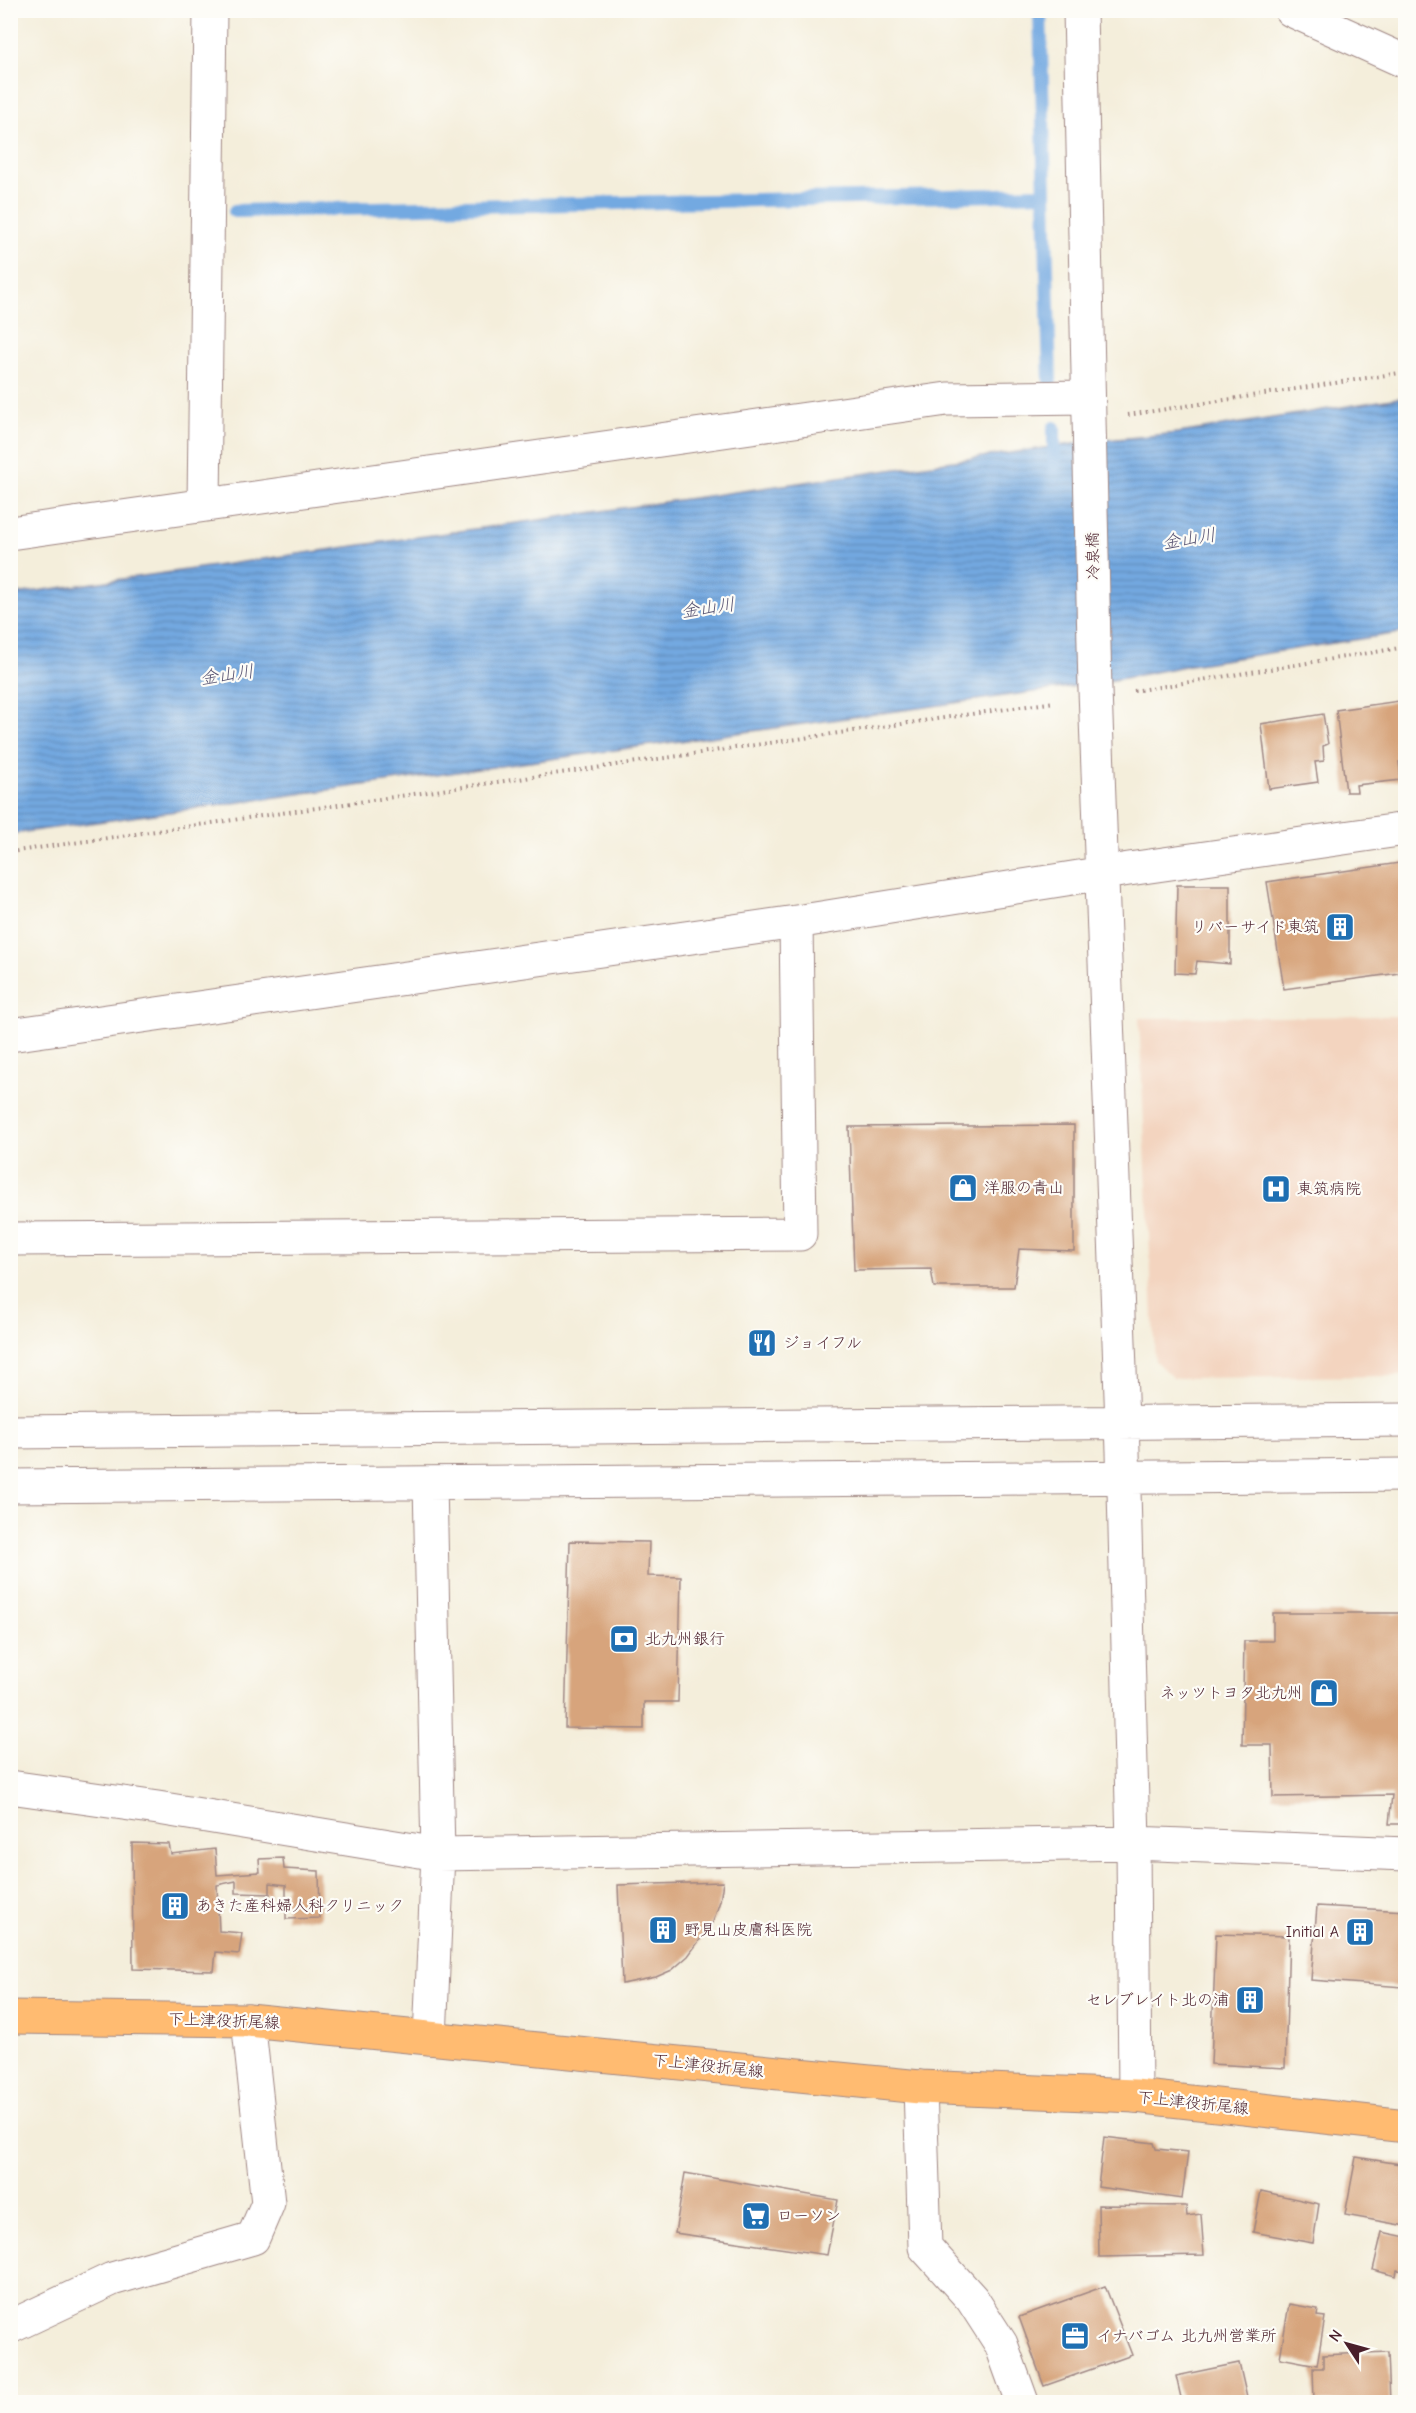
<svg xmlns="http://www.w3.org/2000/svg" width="1416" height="2413" font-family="'Comic Neue','Klee One',sans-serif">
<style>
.built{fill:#f3d4bf}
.water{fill:url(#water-rules);stroke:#5e6486;stroke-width:1.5}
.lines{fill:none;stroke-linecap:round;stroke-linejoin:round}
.stream{stroke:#73a9e1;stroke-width:14}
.building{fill:#d7a47c}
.minor-casing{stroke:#9f8683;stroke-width:35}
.major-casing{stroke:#9f8683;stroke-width:35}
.path{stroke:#9f8683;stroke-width:4;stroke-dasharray:1.5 4.5;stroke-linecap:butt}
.minor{stroke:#fff;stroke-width:33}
.major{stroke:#ffbb71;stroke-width:33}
.labels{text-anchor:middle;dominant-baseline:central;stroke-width:4.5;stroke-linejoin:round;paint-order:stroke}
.street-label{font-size:16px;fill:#4a1f2b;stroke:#fdfcf7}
.poi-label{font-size:16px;fill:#4a1f2b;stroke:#fdfcf7;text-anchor:start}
.water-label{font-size:18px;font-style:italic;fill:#5a5674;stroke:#fdfcf7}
</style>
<defs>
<pattern id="water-rules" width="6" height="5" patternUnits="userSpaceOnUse" patternTransform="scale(1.5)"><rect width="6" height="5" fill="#73a9e1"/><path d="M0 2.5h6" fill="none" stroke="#6089b7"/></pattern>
</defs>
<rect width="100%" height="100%" fill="#fdfcf7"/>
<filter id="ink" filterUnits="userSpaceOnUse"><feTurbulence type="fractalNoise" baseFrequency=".0167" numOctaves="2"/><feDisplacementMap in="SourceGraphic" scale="12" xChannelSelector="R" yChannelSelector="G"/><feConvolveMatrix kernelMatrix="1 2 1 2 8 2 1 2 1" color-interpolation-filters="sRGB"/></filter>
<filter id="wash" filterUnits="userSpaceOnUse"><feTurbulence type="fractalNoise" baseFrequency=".008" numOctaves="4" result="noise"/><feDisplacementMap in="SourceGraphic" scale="24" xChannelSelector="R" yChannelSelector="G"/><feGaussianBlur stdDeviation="1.35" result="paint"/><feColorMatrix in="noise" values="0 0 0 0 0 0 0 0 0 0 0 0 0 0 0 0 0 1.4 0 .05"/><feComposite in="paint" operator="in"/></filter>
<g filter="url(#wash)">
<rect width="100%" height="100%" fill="#f4eedb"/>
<path class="built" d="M1405,1016v360l-232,2 -18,-17 -16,-343z"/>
<path class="water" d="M1405,397v235l-215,33 -92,18 -1087,151 -1,-239 1077,-153 92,-9z"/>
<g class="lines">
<path class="stream" d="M1040,10l10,371
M235,211l810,-17
M1054,428v37"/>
</g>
<g id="blocks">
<path class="building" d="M1406,700v61l-7,1 2,18 -45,5 1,7h-11l-10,-82z
M1323,714l5,30 -5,2 1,15 -9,1 3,20 -49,7 -8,-65z
M1406,862v110l-122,17 -17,-107z
M1177,885h53v79l-33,-3 -2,13 -20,-1z
M1074,1125v126l-55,-2 -5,38h-80l-3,-18 -77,1 -5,-143z
M570,1541l79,1 -1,34 33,1 -3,125h-34v27l-79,-1z
M1273,1613h133v211h-17l3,-29 -119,2 -1,-52h-30l2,-104h29z
M132,1843l37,1 2,10 44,-5 2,26 43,-3 -1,-13 24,-1 1,11 35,2 1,47 -34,1v-34l-16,-2v11l-34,-1v-12l-19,4 2,46 23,2 -3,21 -23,-2 -2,19 -81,-2z
M723,1882l-3,19 -7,21 -25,34 -16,14 -16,7 -34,7 -4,-99z
M1317,1906l89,5 -3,76 -92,-7z
M1216,1934l73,2 -4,132 -74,-4z
M1104,2137l50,6 2,6 32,3 -6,47 -84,-12z
M1356,2157l50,8v61l-61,-11z
M685,2173l153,27 -11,55 -152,-22z
M1261,2191l58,13 -6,39 -60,-11z
M1098,2205l88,1 1,10 14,-2 3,41 -105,2z
M1382,2232l24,5v34l-9,-1 -1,6 -23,-6z
M1105,2286l27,69 -88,31 -25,-69z
M1289,2304l29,5 -1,7 8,1 -8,48 -37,-7z
M1388,2352l2,50h-76l-1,-34h10v-13z
M1239,2363l9,39h-66l-6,-26z
M1406,2384v18h-3l-2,-17z"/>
</g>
</g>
<g filter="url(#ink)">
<use href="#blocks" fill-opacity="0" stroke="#9f8683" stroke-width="1.5"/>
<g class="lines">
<g class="minor-casing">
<path id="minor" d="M1080,10l15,680 28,761 10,392 2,253
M1291,10l115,52
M204,505l6,-495
M10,533l937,-134 141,-2
M10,1035l786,-113 333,-53 277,-40
M10,1239l790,-5 -4,-312
M10,1432l1396,-12
M430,1483l8,371 -8,184
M10,1486l1396,-11
M10,1787l148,21 280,46 695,-11 273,11
M920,2087l5,160 47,52 29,45 21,58
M10,2327l102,-48 141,-41 15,-35 -20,-183"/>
</g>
<g class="major-casing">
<path id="major" d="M10,2017l238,3 672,67 215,9 271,30"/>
</g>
<path class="path" d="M1128,415l278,-43
M1134,691l272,-44
M10,852l1045,-150"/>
<use href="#minor" class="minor"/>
<use href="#major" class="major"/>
</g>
</g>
<defs>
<g id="building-square" transform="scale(1.5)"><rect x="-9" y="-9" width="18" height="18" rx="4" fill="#1f6fb2" stroke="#fdfcf7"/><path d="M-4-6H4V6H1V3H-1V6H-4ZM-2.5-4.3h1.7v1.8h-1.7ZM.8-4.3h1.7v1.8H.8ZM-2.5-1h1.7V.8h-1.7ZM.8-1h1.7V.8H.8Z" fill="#fff"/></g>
<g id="shop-square" transform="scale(1.5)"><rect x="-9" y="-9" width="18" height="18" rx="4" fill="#1f6fb2" stroke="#fdfcf7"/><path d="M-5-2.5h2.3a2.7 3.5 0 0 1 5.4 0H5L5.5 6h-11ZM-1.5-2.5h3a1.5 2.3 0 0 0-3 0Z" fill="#fff"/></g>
<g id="hospital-square" transform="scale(1.5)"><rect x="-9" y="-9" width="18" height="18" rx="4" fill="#1f6fb2" stroke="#fdfcf7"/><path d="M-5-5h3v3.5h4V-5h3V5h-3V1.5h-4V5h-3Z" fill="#fff"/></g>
<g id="restaurant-square" transform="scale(1.5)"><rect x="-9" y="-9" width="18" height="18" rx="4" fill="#1f6fb2" stroke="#fdfcf7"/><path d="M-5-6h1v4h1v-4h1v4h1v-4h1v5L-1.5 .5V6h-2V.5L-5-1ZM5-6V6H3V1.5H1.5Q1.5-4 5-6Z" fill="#fff"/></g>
<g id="bank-square" transform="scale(1.5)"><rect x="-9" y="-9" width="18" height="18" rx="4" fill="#1f6fb2" stroke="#fdfcf7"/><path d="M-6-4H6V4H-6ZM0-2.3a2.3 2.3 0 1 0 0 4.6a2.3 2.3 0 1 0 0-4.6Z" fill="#fff"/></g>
<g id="supermarket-square" transform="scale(1.5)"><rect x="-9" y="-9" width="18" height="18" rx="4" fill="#1f6fb2" stroke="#fdfcf7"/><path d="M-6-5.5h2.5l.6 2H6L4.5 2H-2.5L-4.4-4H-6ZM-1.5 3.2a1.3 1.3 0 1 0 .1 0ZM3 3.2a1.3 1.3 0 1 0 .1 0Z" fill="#fff"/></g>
<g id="office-square" transform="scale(1.5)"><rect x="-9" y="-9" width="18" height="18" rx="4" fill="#1f6fb2" stroke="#fdfcf7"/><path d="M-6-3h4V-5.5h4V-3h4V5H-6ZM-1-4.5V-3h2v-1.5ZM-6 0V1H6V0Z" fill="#fff"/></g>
</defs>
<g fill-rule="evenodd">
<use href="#building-square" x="1340" y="927"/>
<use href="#shop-square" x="963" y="1188"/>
<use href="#hospital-square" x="1276" y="1189"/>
<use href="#restaurant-square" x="762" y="1343"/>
<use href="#bank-square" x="624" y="1639"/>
<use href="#shop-square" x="1324" y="1693"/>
<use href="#building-square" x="175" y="1906"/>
<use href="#building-square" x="663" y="1930"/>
<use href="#building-square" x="1360" y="1932"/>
<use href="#building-square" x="1250" y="2000"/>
<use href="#supermarket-square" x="756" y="2216"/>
<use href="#office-square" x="1075" y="2336"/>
</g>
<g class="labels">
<g class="street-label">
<text transform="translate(1093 556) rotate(-91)">冷泉橋</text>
<text transform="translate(224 2021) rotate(2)">下上津役折尾線</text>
<text transform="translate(708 2066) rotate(6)">下上津役折尾線</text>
<text transform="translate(1193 2103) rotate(6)">下上津役折尾線</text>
</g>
<g class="poi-label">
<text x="1319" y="927" text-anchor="end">リバーサイド東筑</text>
<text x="984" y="1188">洋服の青山</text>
<text x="1297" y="1189">東筑病院</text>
<text x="783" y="1343">ジョイフル</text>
<text x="645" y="1639">北九州銀行</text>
<text x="1303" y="1693" text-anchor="end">ネッツトヨタ北九州</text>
<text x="196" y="1906">あきた産科婦人科クリニック</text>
<text x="684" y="1930">野見山皮膚科医院</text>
<text x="1339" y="1932" text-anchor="end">Initial A</text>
<text x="1229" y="2000" text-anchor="end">セレブレイト北の浦</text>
<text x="777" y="2216">ローソン</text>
<text x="1096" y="2336">イナバゴム 北九州営業所</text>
</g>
<g class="water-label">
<text transform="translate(1189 539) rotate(-9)">金山川</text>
<text transform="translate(708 608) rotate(-8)">金山川</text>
<text transform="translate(227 675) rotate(-8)">金山川</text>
</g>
</g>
<rect width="1416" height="2413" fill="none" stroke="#fdfcf7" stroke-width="36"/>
<g transform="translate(1347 2344) rotate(306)" stroke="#fdfcf7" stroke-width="4.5" paint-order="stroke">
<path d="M0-4.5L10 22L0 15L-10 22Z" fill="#4a1f2b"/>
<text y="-9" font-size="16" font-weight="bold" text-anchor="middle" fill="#4a1f2b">N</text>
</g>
</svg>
